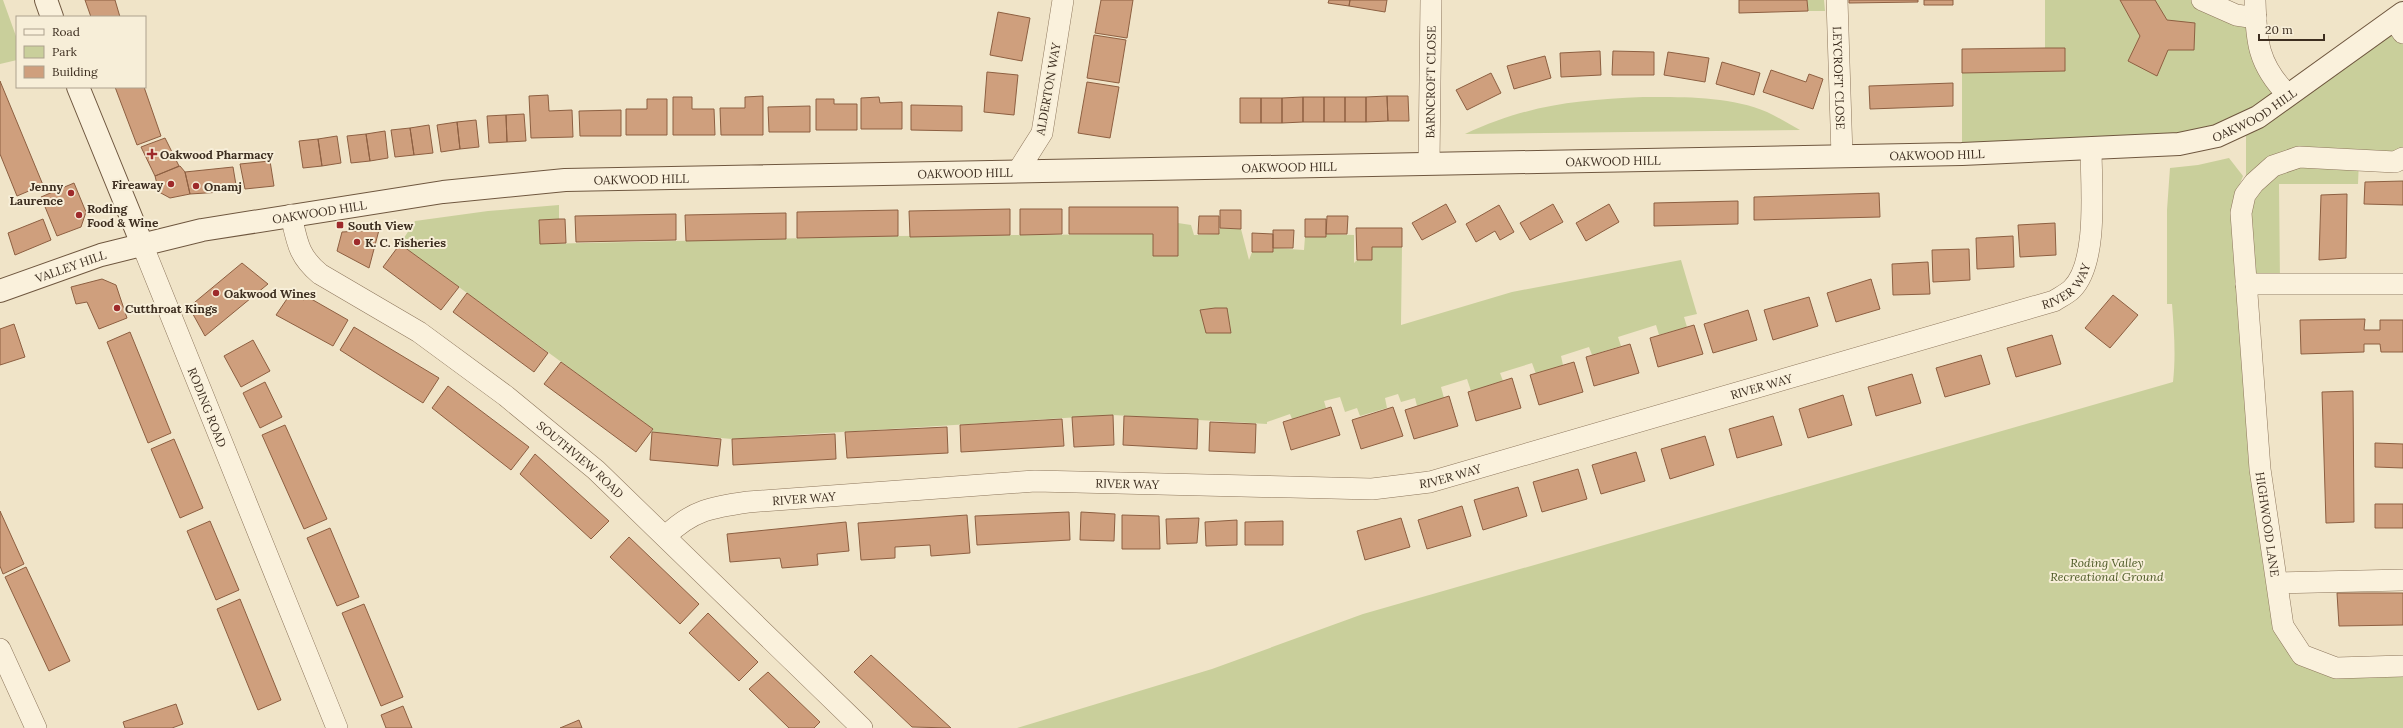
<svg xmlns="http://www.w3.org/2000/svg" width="2403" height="728" font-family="Lora,serif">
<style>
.green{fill:#c9cf9b;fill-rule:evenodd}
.building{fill:#cf9f7d;stroke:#8d5f41}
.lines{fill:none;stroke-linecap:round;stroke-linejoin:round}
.street-casing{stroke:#8d765c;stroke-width:22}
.secondary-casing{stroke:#6f573f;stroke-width:24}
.street{stroke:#faf1dc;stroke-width:21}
.secondary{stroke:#faf1dc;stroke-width:22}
.poi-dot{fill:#9e2a2b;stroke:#f7eed8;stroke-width:1.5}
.labels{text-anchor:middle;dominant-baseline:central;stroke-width:4;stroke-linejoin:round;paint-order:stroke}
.street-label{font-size:12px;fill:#3d2e20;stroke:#f7eed8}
.poi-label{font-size:12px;font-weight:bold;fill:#3d2e20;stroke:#f7eed8;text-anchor:start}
.park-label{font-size:12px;font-style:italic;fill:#4d5a26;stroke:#f7eed8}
</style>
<rect width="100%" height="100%" fill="#f0e4c8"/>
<path class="green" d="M0,0h3l14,39v21l-17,4z
M1807,0h17l1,11h-17z
M2045,0h148l50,21 40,74 -67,38 -254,17v-77l103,-2v-23h-20z
M2394,20l9,13v129l-44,-2 -1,24h-79l1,100h-34v-161z
M1643,97c39,0 87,-1 124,15 11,5 22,12 33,18l-335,4c62,-29 111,-34 178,-37z
M2229,158l14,18 -9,23 32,358 43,105 94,1v65h-1386l195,-59 151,-55 810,-232c3,-27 1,-52 -1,-78h-5v-94l3,-42 28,-3z
M559,205v14l-20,1 1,24 358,-8 255,-2v22h25v-33l13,2 3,10 25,-1 1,-6 21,1 8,31 3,-8h20l1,-4 31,2 1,-13h20l1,-3 28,1v28l3,-3h15v-13h30l-1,78 111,-33 169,-32 16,54 -13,3 3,10 -28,8 -3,-10 -38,12 3,9 -29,9 -3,-8 -28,9 2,9 -27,9 -4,-11 -32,10 3,8 -32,10 -4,-12 -26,8 3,11 -27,8 -2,-8 -14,4 -3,-8 -13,4 2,10 -27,8 -3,-8 -12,4 -5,-15 -16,4 2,7 -34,11 -2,-5 -23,8v2l-154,-9 -381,24 -80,-7 1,-3 -253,-185 15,-23 73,-10zM1226,308l5,25 -25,-1 -5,-22z"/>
<path class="building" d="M85,0h30l5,17h-29z
M1101,0h32l-6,38 -32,-5z
M1329,0h21l-1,6 -21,-3z
M1350,0h37l-2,12 -36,-6z
M1739,0h68l1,11 -69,2z
M1849,0h69v2l-69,1z
M1924,0h29v5h-29z
M2120,0h35l12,20 28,3 -1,27h-26l-11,26 -29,-15 12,-25z
M998,12l32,6 -8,43 -32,-6z
M1094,35l32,5 -7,43 -32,-5z
M2045,48h20v23l-103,2v-24z
M1600,51l1,24 -40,2 -1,-24z
M1613,51l41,1v23h-42z
M1668,52l41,6 -4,24 -41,-7z
M1545,56l6,22 -37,11 -7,-23z
M1722,62l38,11 -6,22 -38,-11z
M1771,70l35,12 3,-8 14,5 -10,30 -50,-17z
M987,72l31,3 -4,40 -30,-3z
M1491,73l10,20 -34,17 -11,-20z
M0,81l43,104 -26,11 -17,-42z
M1087,82l32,5 -9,51 -32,-5z
M1953,83v23l-83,3 -1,-23z
M115,87h29l17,49 -24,9z
M548,95l1,16 23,-1 1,27 -42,1 -2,-42z
M763,96v39h-42l-1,-27h25v-11z
M1387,96h21l1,25h-21z
M1387,96l1,25 -22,1v-25z
M673,97h19v12h22l1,26h-42z
M879,97l1,6 22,-1v27h-41v-31z
M1303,97v25l-21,1v-25z
M1303,97h21v25h-21z
M1324,97h21v25h-21z
M1345,97h21v25h-21z
M1240,98h21v25h-21z
M1261,98h21v25h-21z
M647,99h20v36h-41v-26h21z
M816,99h18v5h23v26h-41z
M911,105l51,1v25l-51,-1z
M810,106v26h-41l-1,-25z
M621,110v26h-41l-1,-25z
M524,114l2,27 -19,1 -1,-27z
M506,115l1,27 -18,1 -2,-27z
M476,120l3,27 -19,2 -3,-27z
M457,122l3,27 -19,3 -4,-27z
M429,125l4,28 -19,2 -4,-27z
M410,128l4,27 -19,2 -4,-27z
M385,131l3,27 -18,3 -4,-27z
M366,134l4,27 -19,2 -4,-27z
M337,136l4,27 -19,3 -4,-27z
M165,138l14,28 -24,10 -14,-29z
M318,139l4,27 -19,2 -4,-27z
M270,161l4,25 -29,3 -5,-25z
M180,166l5,6 5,22 -20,4 -11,-6 -4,-16z
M233,167l4,24 -47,3 -5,-22z
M2403,181v24l-39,-1 1,-22z
M74,183l12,29 -5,15 -24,9 -16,-39z
M1879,193l1,24 -126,3v-23z
M2347,194l-1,64 -27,2 2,-65z
M1738,201v23l-84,2v-23z
M1446,204l10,18 -34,18 -10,-17z
M1553,204l10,18 -33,18 -10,-17z
M1609,204l10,18 -33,19 -10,-18z
M1499,205l15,27 -14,8 -5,-9 -19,11 -10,-18z
M1069,207h109v49h-25v-22h-84z
M1010,209v26l-100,2 -1,-26z
M1020,209h42v25l-42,1z
M898,210v26l-101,2v-26z
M1220,210h21v19l-21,-1z
M786,213v26l-100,2 -1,-26z
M676,214v26l-100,2 -1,-26z
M1199,216h20v18h-21z
M1327,216h21l-1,18h-21z
M43,219l8,21 -36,15 -7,-22z
M559,219h6l1,24 -26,1 -1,-24z
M1305,219h21v18h-21z
M2055,223l1,32 -36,2 -2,-32z
M1356,228h46v19h-30v13h-15z
M379,230l-10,38 -32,-17 5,-19z
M1273,230h21l-1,18h-20z
M1252,233l21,1v18h-21z
M2013,236l1,31 -37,2 -1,-31z
M400,244l59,43 -18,23 -58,-43z
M1969,249l1,31 -37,2 -1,-32z
M1928,262l2,32 -37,1 -1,-31z
M242,263l26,21 -63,52 -16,-29z
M102,279l14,6 11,33 -28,11 -12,-27 -11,2 -5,-17z
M1871,279l9,30 -44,13 -9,-29z
M291,293l13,7 2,-4 42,24 -15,26 -57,-31z
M467,293l81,60 -14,19 -81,-60z
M2113,295l25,20 -28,33 -25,-20z
M1809,297l9,29 -45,14 -9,-30z
M1215,308h12l4,25h-25l-6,-23z
M1748,310l9,30 -44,13 -9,-29z
M2365,319l-1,11h16v-10h23v32h-22l-1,-8h-16v8l-63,2 -1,-34z
M14,324l11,33 -25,8v-36z
M1694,325l9,29 -45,13 -8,-29z
M354,327l85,51 -16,25 -83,-53z
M130,332l41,101 -23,10 -41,-101z
M2052,335l9,29 -45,13 -9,-29z
M253,340l17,31 -29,16 -17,-31z
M1630,344l9,29 -45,13 -8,-29z
M1981,355l9,29 -45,13 -9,-29z
M561,362l92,67 -17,23 -92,-68z
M1574,362l9,30 -44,13 -9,-30z
M1912,374l9,29 -45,13 -8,-29z
M1512,378l9,30 -45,13 -8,-29z
M265,382l17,35 -22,11 -17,-35z
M448,386l81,61 -18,23 -79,-62z
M2353,391l1,131 -28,1 -4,-131z
M1843,395l9,30 -44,13 -9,-29z
M1449,396l9,30 -44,13 -9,-29z
M1331,407l9,28 -49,15 -8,-28z
M1393,407l10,29 -42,13 -9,-29z
M1113,415l1,30 -40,2 -2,-30z
M1124,416l74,3 -1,30 -74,-4z
M1773,416l9,29 -45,13 -8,-29z
M1062,419l2,27 -103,6 -1,-27z
M1210,422l46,2 -1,29 -46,-2z
M285,425l42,94 -23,10 -42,-94z
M947,427l1,26 -101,5 -2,-26z
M652,432l69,7 -3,27 -68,-6z
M835,434l1,25 -103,6 -1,-26z
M1705,436l9,29 -44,14 -9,-30z
M174,439l29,69 -23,10 -29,-69z
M2375,443l28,1v24l-28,-1z
M1636,452l9,29 -44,13 -9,-29z
M535,454l74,67 -18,18 -71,-65z
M1578,469l9,30 -45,13 -9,-30z
M1518,487l9,29 -44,14 -9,-30z
M2375,504h28v24h-28z
M1462,506l9,30 -44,13 -9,-29z
M0,511l24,53 -21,10 -3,-8z
M1069,512l1,28 -93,5 -2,-29z
M1081,512l34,2 -1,27 -34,-1z
M967,515l3,38 -39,3 -1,-11 -35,2v11l-34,2 -3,-37z
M1122,515l37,1 1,33h-38z
M1199,518l-2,25 -30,1 -1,-25z
M1401,518l9,29 -45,13 -8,-29z
M1237,520v25l-31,1 -1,-24z
M210,521l29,69 -23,10 -29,-69z
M1283,521v24h-38v-23z
M846,522l3,29 -32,3 1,11 -36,3 -2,-10 -50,4 -3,-28z
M330,528l29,69 -22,9 -30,-68z
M629,537l70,67 -19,20 -70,-67z
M26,567l44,94 -21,10 -44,-94z
M2337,593h66v32l-64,1z
M240,599l41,101 -23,10 -41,-101z
M364,604l39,93 -22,9 -39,-93z
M708,613l50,49 -19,19 -50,-48z
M871,655l80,73 -39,-1 -58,-55z
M768,672l52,50 -6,6h-25l-40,-39z
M176,704l7,20 -11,4h-47l-2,-6z
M403,706l9,22h-26l-5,-13z
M579,720l3,8h-22z"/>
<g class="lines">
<g class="street-casing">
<g id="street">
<path id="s1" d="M1837,0l5,156"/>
<path d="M2202,0l34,15 20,3"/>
<path d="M2255,0c1,41 3,65 33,95"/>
<path d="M2394,20l9,13"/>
<path id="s2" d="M2403,158l-8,4 -96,-5 -26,9 -19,17 -9,12 -4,18 19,256 23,157 19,29 34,13 67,-2"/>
<path id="s3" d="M1429,163l2,-163"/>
<path d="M1018,171l24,-38 21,-133"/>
<path id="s4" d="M291,215c6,26 7,41 29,59l99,58 87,64 90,74 266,258"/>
<path id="s5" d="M142,244l195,484"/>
<path d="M2246,284h157"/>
<path id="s6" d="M666,536c26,-26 47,-29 82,-34l287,-21 337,8 58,-7 624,-181c6,-4 13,-7 18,-12 27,-27 19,-105 19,-141"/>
<path d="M2278,583l125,-3"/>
<path d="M0,649l36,79"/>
</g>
</g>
<g class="secondary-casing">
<g id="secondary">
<path d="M46,0l6,17"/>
<path d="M78,87l64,157"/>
<path id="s7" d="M0,291l101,-36 101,-25 241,-38 122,-12 1397,-26 217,-10 38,-8 41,-19 145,-104"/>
</g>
</g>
<use href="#street" class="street"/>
<use href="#secondary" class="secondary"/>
</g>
<g class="poi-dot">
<path d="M150 148h4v4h4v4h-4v4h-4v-4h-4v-4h4z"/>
<circle cx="171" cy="184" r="4"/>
<circle cx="196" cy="186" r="4"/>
<circle cx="71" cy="193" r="4"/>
<circle cx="79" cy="215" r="4"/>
<rect x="336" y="221" width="8" height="8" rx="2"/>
<circle cx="357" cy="242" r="4"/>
<circle cx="216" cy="293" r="4"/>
<circle cx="117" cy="308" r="4"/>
</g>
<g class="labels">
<g class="street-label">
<text stroke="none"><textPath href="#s1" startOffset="78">LEYCROFT CLOSE</textPath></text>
<text stroke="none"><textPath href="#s3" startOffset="81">BARNCROFT CLOSE</textPath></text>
<text transform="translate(1048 89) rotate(-80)">ALDERTON WAY</text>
<text stroke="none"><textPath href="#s7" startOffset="2274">OAKWOOD HILL</textPath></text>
<text stroke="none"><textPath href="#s7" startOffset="1950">OAKWOOD HILL</textPath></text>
<text stroke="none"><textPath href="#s7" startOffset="1626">OAKWOOD HILL</textPath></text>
<text stroke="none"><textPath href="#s7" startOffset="1302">OAKWOOD HILL</textPath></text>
<text stroke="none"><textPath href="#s7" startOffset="978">OAKWOOD HILL</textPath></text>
<text stroke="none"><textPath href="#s7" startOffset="654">OAKWOOD HILL</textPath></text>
<text stroke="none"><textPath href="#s7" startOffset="330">OAKWOOD HILL</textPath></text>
<text stroke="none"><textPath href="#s7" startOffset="75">VALLEY HILL</textPath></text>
<text stroke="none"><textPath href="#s6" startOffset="1443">RIVER WAY</textPath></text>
<text stroke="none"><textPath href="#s6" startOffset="1119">RIVER WAY</textPath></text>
<text stroke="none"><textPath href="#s5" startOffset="176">RODING ROAD</textPath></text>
<text stroke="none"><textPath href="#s4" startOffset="388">SOUTHVIEW ROAD</textPath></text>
<text stroke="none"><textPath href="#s6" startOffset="795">RIVER WAY</textPath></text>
<text stroke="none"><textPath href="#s6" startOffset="471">RIVER WAY</textPath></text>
<text stroke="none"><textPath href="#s6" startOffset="147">RIVER WAY</textPath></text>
<text stroke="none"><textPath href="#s2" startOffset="504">HIGHWOOD LANE</textPath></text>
</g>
<g class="poi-label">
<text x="160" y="154">Oakwood Pharmacy</text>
<text x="163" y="184" text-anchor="end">Fireaway</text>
<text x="63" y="186" text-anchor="end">Jenny<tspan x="63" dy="14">Laurence</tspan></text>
<text x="204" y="186">Onamj</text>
<text x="87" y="208">Roding<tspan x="87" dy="14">Food &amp; Wine</tspan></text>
<text x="348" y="225">South View</text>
<text x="365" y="242">K. C. Fisheries</text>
<text x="224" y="293">Oakwood Wines</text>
<text x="125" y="308">Cutthroat Kings</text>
</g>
<g class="park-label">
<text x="2107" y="562">Roding Valley<tspan x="2107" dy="14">Recreational Ground</tspan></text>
</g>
</g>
<rect x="16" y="16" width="130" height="72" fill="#f7eed8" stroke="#ada18e"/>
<rect x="24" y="29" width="20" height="6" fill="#faf1dc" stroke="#ada18e"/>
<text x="52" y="36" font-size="12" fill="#3d2e20">Road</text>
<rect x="24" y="46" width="20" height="12" fill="#c9cf9b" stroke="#ada18e"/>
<text x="52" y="56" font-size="12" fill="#3d2e20">Park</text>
<rect x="24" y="66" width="20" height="12" fill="#cf9f7d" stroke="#ada18e"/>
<text x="52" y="76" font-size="12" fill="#3d2e20">Building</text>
<path d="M2259 34v6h65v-6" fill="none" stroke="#3d2e20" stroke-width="2"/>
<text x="2265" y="34" font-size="12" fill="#3d2e20" stroke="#f7eed8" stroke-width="3" paint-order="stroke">20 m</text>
</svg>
